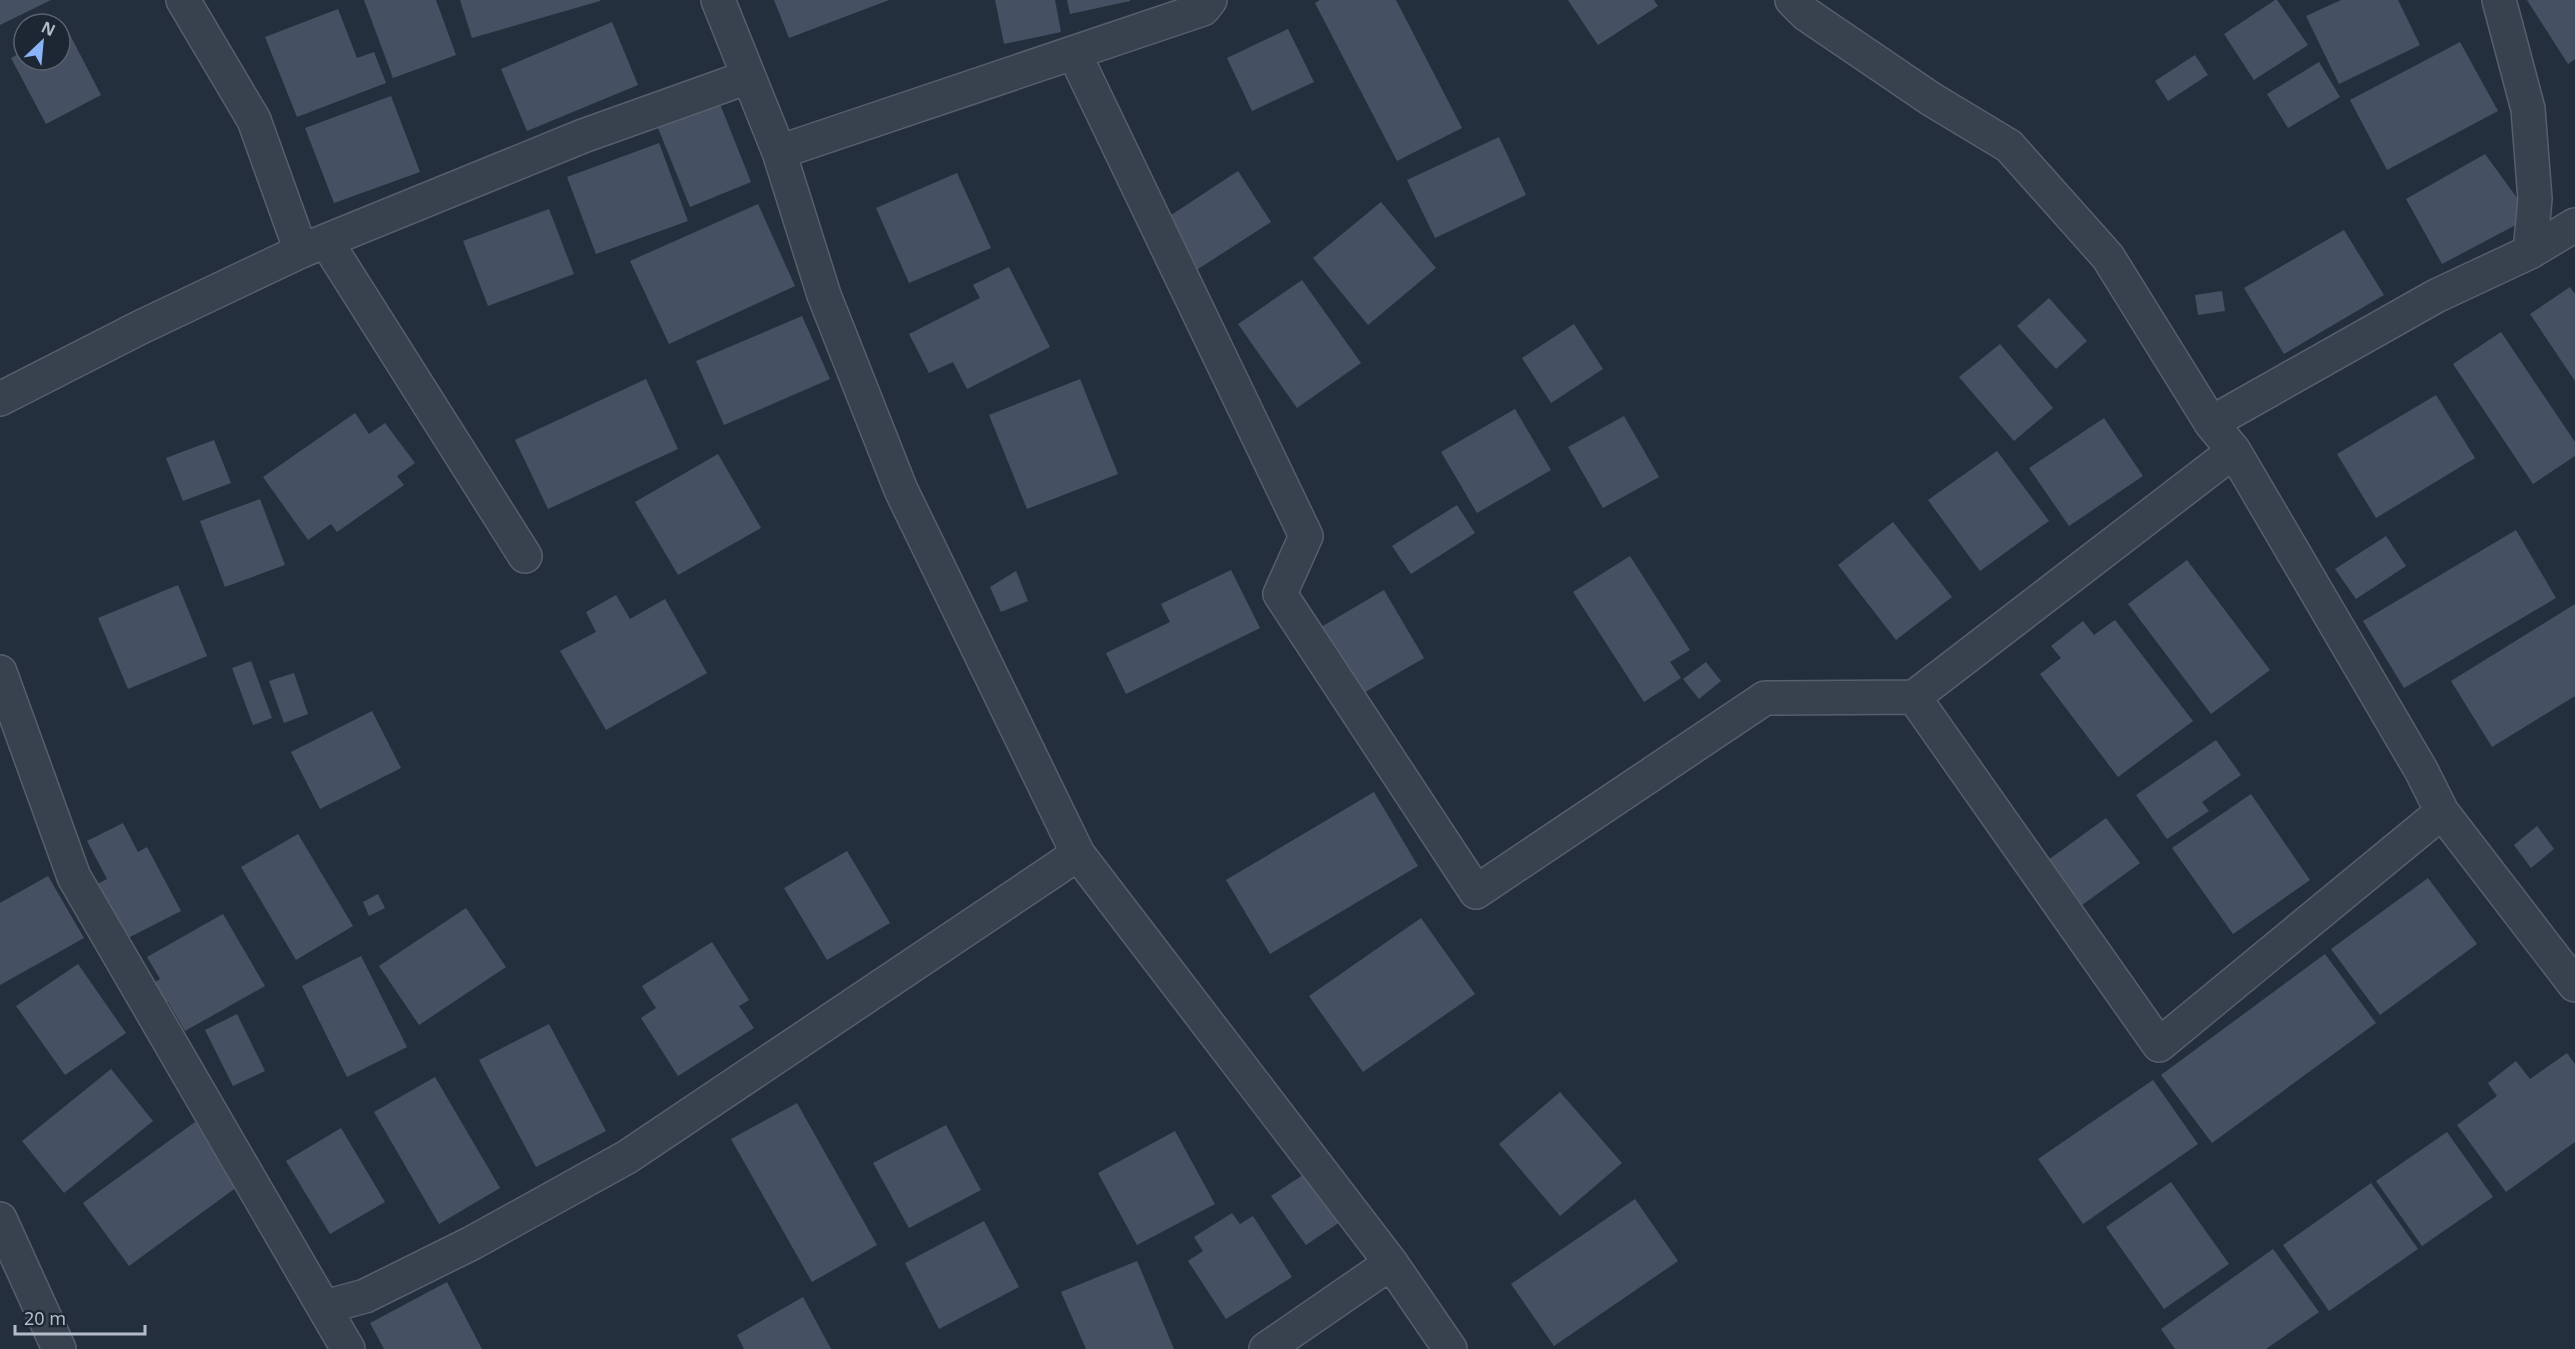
<svg xmlns="http://www.w3.org/2000/svg" width="2575" height="1349" font-family="'Noto Sans',sans-serif">
<style>
.building{fill:#455162}
.lines{fill:none;stroke-linecap:round;stroke-linejoin:round}
.street-casing{stroke:#565f6c;stroke-width:36}
.street{stroke:#38414e;stroke-width:33}
</style>
<rect width="100%" height="100%" fill="#242f3e"/>
<path class="building" d="M0,0h51l-51,25z
M364,0h72l20,55 -63,23z
M460,0h140v1l-128,37z
M774,0h115l-100,38z
M995,0h60l6,32 -57,12z
M1067,0h63v1l-60,13z
M1320,0h76l66,128 -65,33 -82,-158z
M1568,0h86l4,6 -60,39z
M2275,0h2l31,45 -54,35 -30,-46z
M2341,0h57l22,45 -81,39 -33,-68z
M2527,0h48v59l-7,5z
M338,9l19,49 17,-6 12,31 -89,34 -32,-80z
M612,22l26,63 -111,46 -26,-62z
M67,29l34,66 -55,29 -35,-66 13,-7v9h36v-28z
M1288,29l26,53 -62,29 -25,-53z
M2460,42l38,69 -111,59 -37,-70z
M2195,55l13,20 -40,26 -13,-20z
M2319,62l21,35 -52,31 -21,-34z
M391,96l29,76 -86,31 -29,-75z
M720,104l31,78 -61,25 -32,-79z
M1499,137l27,58 -91,43 -28,-58z
M659,143l29,78 -92,33 -29,-77z
M2485,154l46,63 -89,47 -36,-65z
M1238,171l33,51 -76,49 -33,-50z
M957,173l34,75 -82,35 -33,-75z
M1381,202l55,66 -68,57 -55,-67z
M758,204l37,82 -126,58 -39,-83z
M549,209l25,65 -86,32 -25,-65z
M2344,230l40,65 -100,59 -40,-66z
M1009,267l41,80 -83,42 -14,-27 -24,11 -20,-39 71,-36 -7,-13z
M1302,280l59,83 -64,45 -59,-84z
M2570,287l5,7v87l-45,-67z
M2222,291l3,20 -27,4 -3,-20z
M2049,298l38,43 -31,28 -39,-43z
M802,316l28,63 -106,46 -28,-64z
M1574,324l29,45 -52,34 -29,-45z
M2501,332l74,110v14l-42,28 -80,-120z
M2000,344l53,64 -39,33 -55,-64z
M646,379l32,70 -130,60 -33,-69z
M1080,379l38,95 -91,35 -38,-94z
M2436,395l39,63 -99,60 -39,-64z
M1515,409l36,61 -74,43 -36,-61z
M355,413l14,21 16,-11 30,40 -18,13 7,9 -67,47 -6,-8 -23,16 -45,-63z
M1624,416l35,61 -56,31 -35,-61z
M2104,418l39,58 -74,50 -40,-58z
M214,440l17,43 -48,18 -17,-43z
M1997,451l52,70 -69,50 -52,-71z
M718,454l43,74 -83,47 -43,-73z
M260,499l25,66 -60,22 -25,-66z
M1457,505l18,28 -64,41 -19,-28z
M1893,522l59,75 -56,43 -58,-75z
M2516,530l40,68 -152,90 -41,-67z
M2386,536l20,30 -50,33 -21,-30z
M1630,556l60,94 -20,12 11,16 -37,24 -71,-110z
M2187,560l83,110 -59,44 -83,-110z
M1231,570l29,58 -134,66 -20,-41 64,-31 -9,-18z
M1016,571l12,30 -27,11 -11,-25z
M178,585l29,71 -79,33 -30,-71z
M1384,590l40,68 -69,40 -39,-68z
M616,595l14,24 35,-20 42,74 -101,57 -46,-79 36,-19 -10,-20z
M2575,604v92l-83,51 -41,-66z
M2115,620l78,101 -75,56 -78,-103 21,-16 -10,-12 32,-25 11,14z
M251,661l21,57 -19,7 -21,-57z
M1706,662l15,19 -22,18 -16,-20z
M294,673l14,41 -24,9 -15,-42z
M372,711l29,57 -81,41 -29,-57z
M2216,740l25,35 -39,27 7,9 -42,28 -31,-44z
M1374,792l44,74 -148,88 -44,-74z
M2251,794l59,86 -77,54 -61,-86z
M2106,818l34,45 -62,45 -34,-45z
M123,823l15,29 9,-5 34,64 -55,28 -29,-55 10,-5 -20,-38z
M2537,826l17,23 -23,19 -17,-23z
M298,834l55,92 -57,34 -55,-93z
M847,851l43,72 -63,37 -43,-72z
M48,876l36,62 -84,47v-82z
M2428,878l49,66 -97,71 -49,-66z
M378,894l7,14 -16,8 -6,-14z
M466,908l40,59 -87,58 -40,-59z
M223,914l42,72 -80,45 -17,-29 -6,4 -12,-21 10,-6 -13,-22z
M1421,918l54,76 -112,78 -54,-76z
M712,942l37,58 -10,6 15,22 -76,48 -37,-58 15,-10 -14,-22z
M2325,954l51,69 -164,120 -51,-68z
M361,956l46,91 -60,30 -45,-91z
M78,964l48,69 -61,42 -49,-69z
M237,1014l28,57 -32,15 -28,-56z
M549,1024l57,107 -70,36 -57,-107z
M2567,1053l8,11v78l-69,50 -49,-67 40,-29 -9,-13 28,-22 14,18z
M111,1069l42,52 -89,72 -42,-52z
M435,1077l65,111 -61,36 -65,-112z
M2153,1080l45,64 -115,80 -45,-65z
M1560,1092l62,71 -62,53 -61,-72z
M797,1103l80,142 -65,37 -81,-143z
M195,1122l46,62 -112,82 -46,-63z
M946,1125l35,65 -72,38 -36,-65z
M341,1128l44,74 -55,32 -44,-73z
M1175,1131l40,73 -78,41 -39,-72z
M2447,1132l46,65 -71,49 -46,-65z
M1306,1173l34,49 -34,23 -35,-49z
M2171,1182l58,82 -65,45 -58,-82z
M2371,1183l47,66 -89,62 -46,-66z
M1635,1199l43,62 -124,85 -43,-62z
M1232,1213l8,11 13,-8 39,61 -66,42 -38,-58 15,-10 -9,-14z
M984,1221l35,66 -80,42 -34,-66z
M2273,1249l46,63 -53,37h-91l-14,-20z
M1137,1261l37,88h-88l-25,-57z
M447,1282l35,67h-98l-14,-26z
M803,1297l28,52h-87l-7,-14z"/>
<g class="lines">
<g class="street-casing">
<path id="street" d="M183,0l71,120 47,131
M718,0l61,152 45,143 77,195 177,364 313,409 59,86
M1792,0l14,14 125,85 78,47 99,111 103,166 23,28 187,319 21,42 133,173
M2499,0l29,109 7,90 -5,53
M1074,53l232,483 -26,58 196,298 289,-194 149,-1
M779,152l424,-143 7,-9
M326,241l199,315
M0,399l141,-72 160,-76 282,-115 165,-59
M2211,423l225,-127 94,-44 45,-27
M2234,451l-320,246 245,348 283,-233
M0,672l74,205 274,472
M0,1219l59,130
M325,1307l40,-11 107,-53 155,-86 451,-303
M1266,1349l125,-86"/>
</g>
<use href="#street" class="street"/>
</g>
<g transform="translate(42 42) rotate(26)"><circle r="28" fill="#1d2633" stroke="#59626f" stroke-width="1.5"/>
<path d="M0-4.5L10 22L0 15L-10 22Z" fill="#8ab4f8"/>
<text y="-9" font-size="16" font-weight="bold" text-anchor="middle" fill="#b4bcc9">N</text>
</g>
<path d="M15 1325v9h130v-9" fill="none" stroke="#b4bcc9" stroke-width="3"/>
<text x="24" y="1325" font-size="18" fill="#b4bcc9" stroke="#1d2633" stroke-width="4.5" paint-order="stroke">20 m</text>
</svg>
